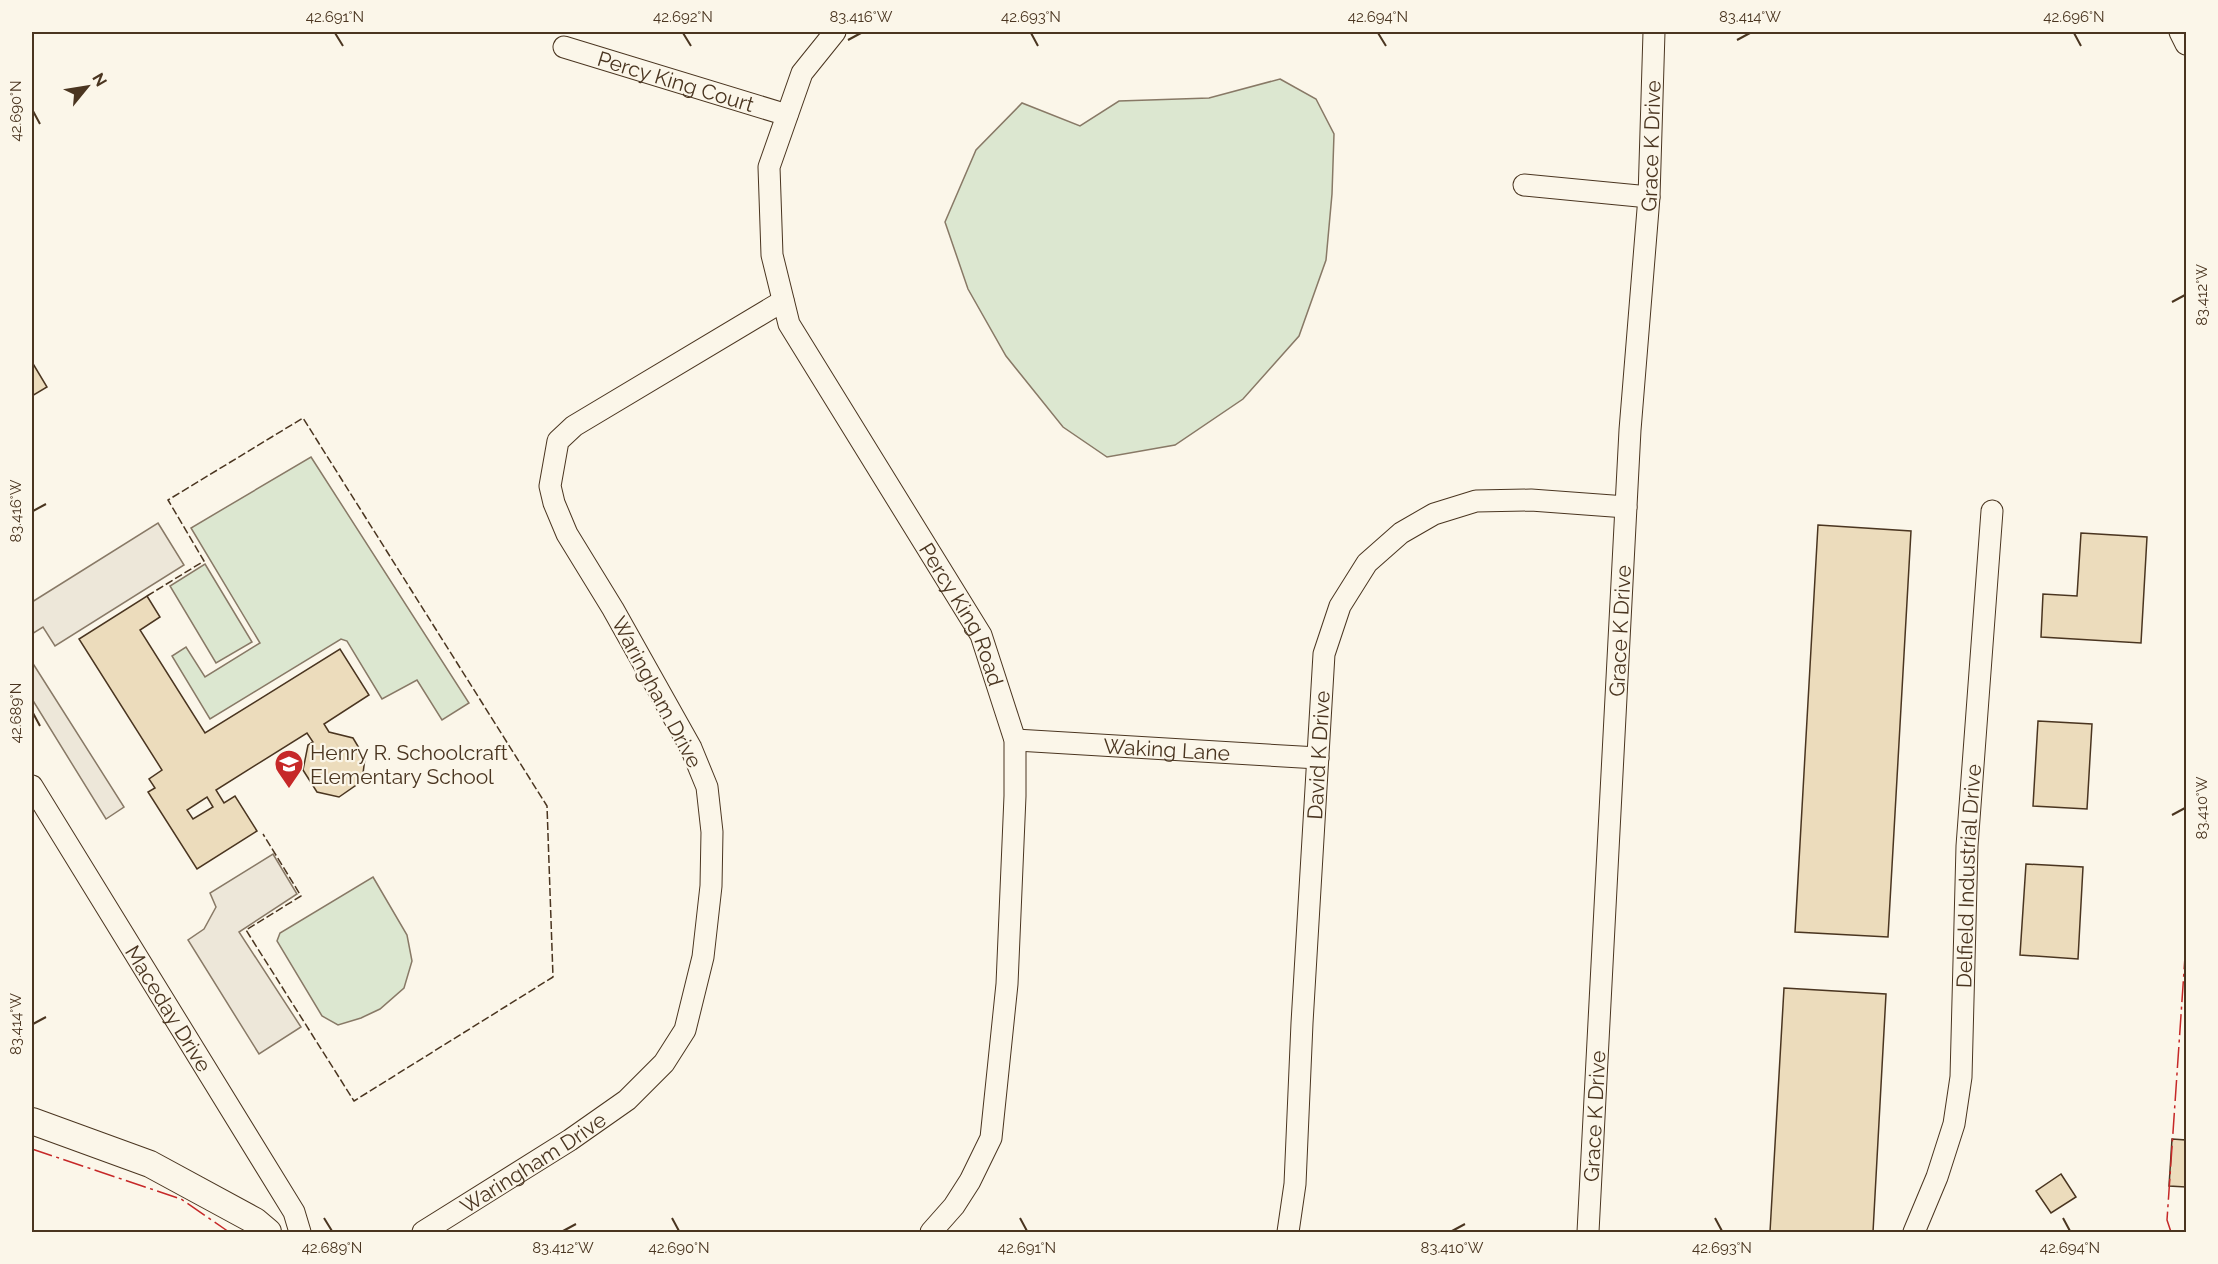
<svg xmlns="http://www.w3.org/2000/svg" width="2218" height="1264" font-family="Raleway,sans-serif">
<style>
.green{fill:#dce7d0;stroke:#887966;stroke-width:1.5}
.parking{fill:#ede7d9;stroke:#887966;stroke-width:1.5}
.building{fill:#ecdcbc;stroke:#4a3520;stroke-width:1.5;fill-rule:evenodd}
.lines{fill:none;stroke-linecap:round;stroke-linejoin:round}
.minor-casing{stroke:#4a3520;stroke-width:23}
.major-casing{stroke:#4a3520;stroke-width:28}
.minor{stroke:#fbf6e9;stroke-width:21}
.major{stroke:#fbf6e9;stroke-width:26}
.fence{stroke:#4a3520;stroke-width:1.5;stroke-dasharray:8 3;stroke-linecap:butt}
.power{stroke:#c62828;stroke-width:1.5;stroke-dasharray:21 4.5 3 4.5;stroke-linecap:butt}
.ticks{fill:none;stroke:#4a3520;stroke-width:2}
.labels{text-anchor:middle;dominant-baseline:central;stroke-width:4.5;stroke-linejoin:round;paint-order:stroke}
.street-label{font-size:21px;fill:#4a3520;stroke:#fbf6e9}
.poi-label{font-size:21px;fill:#4a3520;stroke:#fbf6e9;text-anchor:start}
.neatline{fill:none;stroke:#4a3520;stroke-width:2}
.ticks-label{font-size:15px;text-anchor:middle;fill:#4a3520}
</style>
<rect width="100%" height="100%" fill="#fbf6e9"/>
<path class="green" d="M1280,79l36,20 18,35 -2,60 -6,66 -27,76 -56,63 -68,46 -68,12 -44,-30 -57,-71 -38,-67 -23,-67 31,-72 46,-47 58,23 39,-25 90,-3z
M311,457l158,246 -27,17 -25,-40 -35,19 -35,-58 -6,-2 -131,80 -38,-63 14,-9 19,30 55,-34 -69,-115z
M205,564l47,78 -36,21 -46,-77z
M373,877l34,58 5,26 -8,27 -24,21 -19,9 -23,7 -16,-9 -45,-75 3,-8z"/>
<path class="parking" d="M158,523l26,42 -129,81 -12,-19 -11,7v-32z
M32,662l92,145 -18,12 -74,-120z
M273,854l24,40 -58,38 62,95 -42,27 -71,-114 16,-11 12,-22 -6,-14z"/>
<path class="building" d="M32,362l15,25 -15,9z
M1818,525l93,6 -23,406 -93,-5z
M2081,533l66,4 -6,106 -100,-6 2,-43 34,2z
M147,596l13,21 -20,13 65,103 135,-84 29,46 -45,29 5,8 24,6 12,20 -3,23 -23,16 -22,-5 -14,-22 5,-25 5,-3 -6,-9 -91,57 8,13 11,-7 22,35 -60,38 -49,-77 7,-4 -6,-9 13,-9 -83,-131zM207,797l6,10 -20,12 -6,-9z
M2038,721l54,3 -5,85 -54,-3z
M2026,864l57,3 -5,92 -58,-4z
M1784,988l102,6 -13,238h-103z
M2172,1139l14,1v47l-17,-1z
M2061,1174l15,23 -25,16 -15,-22z"/>
<g class="lines">
<g class="minor-casing">
<g id="minor">
<path id="s1" d="M835,32l-33,41 -33,94 3,88 17,69 192,311 34,105v56l-8,188 -16,154 -21,43 -16,25 -23,26"/>
<path d="M2180,32l6,12"/>
<path id="s2" d="M564,47l223,68"/>
<path d="M1524,185l125,12"/>
<path id="s3" d="M1015,740l303,18"/>
<path id="s4" d="M32,786l262,426 6,20"/>
<path id="s5" d="M423,1232l147,-92 57,-40 37,-37 21,-33 18,-73 8,-71 1,-54 -5,-45 -16,-39 -78,-139 -46,-75 -13,-31 -4,-17 8,-45 16,-15 209,-125"/>
<path id="s6" d="M1288,1232l7,-48 7,-161 22,-369 16,-48 27,-43 34,-30 33,-19 42,-13 55,-1 95,7"/>
<path id="s7" d="M1588,1232l42,-802 19,-233 5,-165"/>
<path id="s8" d="M1914,1232l23,-55 17,-53 7,-47 6,-231 25,-335"/>
</g>
</g>
<g class="major-casing">
<path id="major" d="M32,1121l118,43 105,57 13,11"/>
</g>
<use href="#minor" class="minor"/>
<use href="#major" class="major"/>
<path class="fence" d="M147,596l57,-35 -36,-61 135,-82 244,388 6,171 -199,124 -108,-171 55,-34 -38,-62"/>
<path class="power" d="M32,1149l149,50 48,33
M2171,1232l-4,-12 19,-278"/>
</g>
<path class="ticks" d="M335,33l8,13M683,33l8,13M1031,33l7,13M1378,33l8,13M2074,33l7,13M848,40l13,-7M1737,40l13,-7M33,111l7,13M2172,302l13,-7M33,511l13,-7M33,713l7,13M2172,815l13,-7M33,1024l13,-7M324,1218l8,13M672,1218l7,13M1020,1218l7,13M1715,1218l7,13M2063,1218l7,13M563,1231l13,-7M1452,1231l13,-7"/>
<defs>
<g id="school-pin" transform="scale(1.5)"><path d="M0 17L-7.5 6A9.5 9.5 0 1 1 7.5 6Z" fill="#c62828" stroke="#fbf6e9"/><path d="M0-5L7-2L0 1L-7-2ZM-4 1L0 2.5L4 1V4Q0 6-4 4Z" fill="#fff"/></g>
</defs>
<g fill-rule="evenodd">
<use href="#school-pin" x="289" y="764"/>
</g>
<g class="labels">
<g class="street-label">
<text stroke="none"><textPath href="#s2" startOffset="117">Percy King Court</textPath></text>
<text stroke="none"><textPath href="#s7" startOffset="1088">Grace K Drive</textPath></text>
<text stroke="none"><textPath href="#s1" startOffset="650">Percy King Road</textPath></text>
<text stroke="none"><textPath href="#s7" startOffset="602">Grace K Drive</textPath></text>
<text transform="translate(657 692) rotate(62)">Waringham Drive</text>
<text stroke="none"><textPath href="#s3" startOffset="152">Waking Lane</textPath></text>
<text stroke="none"><textPath href="#s6" startOffset="478">David K Drive</textPath></text>
<text stroke="none"><textPath href="#s8" startOffset="364">Delfield Industrial Drive</textPath></text>
<text stroke="none"><textPath href="#s4" startOffset="261">Maceday Drive</textPath></text>
<text stroke="none"><textPath href="#s7" startOffset="116">Grace K Drive</textPath></text>
<text stroke="none"><textPath href="#s5" startOffset="130">Waringham Drive</textPath></text>
</g>
<g class="poi-label">
<text x="310" y="752">Henry R. Schoolcraft<tspan x="310" dy="24">Elementary School</tspan></text>
</g>
</g>
<rect width="2218" height="1264" fill="none" stroke="#fbf6e9" stroke-width="66"/>
<g transform="translate(87 87) rotate(60)" stroke="#fbf6e9" stroke-width="4.5" paint-order="stroke">
<path d="M0-4.5L10 22L0 15L-10 22Z" fill="#4a3520"/>
<text y="-9" font-size="16" font-weight="bold" text-anchor="middle" fill="#4a3520">N</text>
</g>
<rect x="33" y="33" width="2152" height="1198" class="neatline"/>
<g class="ticks-label">
<text x="335" y="22">42.691°N</text>
<text x="683" y="22">42.692°N</text>
<text x="861" y="22">83.416°W</text>
<text x="1031" y="22">42.693°N</text>
<text x="1378" y="22">42.694°N</text>
<text x="1750" y="22">83.414°W</text>
<text x="2074" y="22">42.696°N</text>
<text transform="translate(16 111) rotate(-90)" y="5">42.690°N</text>
<text transform="translate(2202 295) rotate(-90)" y="5">83.412°W</text>
<text transform="translate(16 511) rotate(-90)" y="5">83.416°W</text>
<text transform="translate(16 713) rotate(-90)" y="5">42.689°N</text>
<text transform="translate(2202 808) rotate(-90)" y="5">83.410°W</text>
<text transform="translate(16 1024) rotate(-90)" y="5">83.414°W</text>
<text x="332" y="1253">42.689°N</text>
<text x="563" y="1253">83.412°W</text>
<text x="679" y="1253">42.690°N</text>
<text x="1027" y="1253">42.691°N</text>
<text x="1452" y="1253">83.410°W</text>
<text x="1722" y="1253">42.693°N</text>
<text x="2070" y="1253">42.694°N</text>
</g>
</svg>
